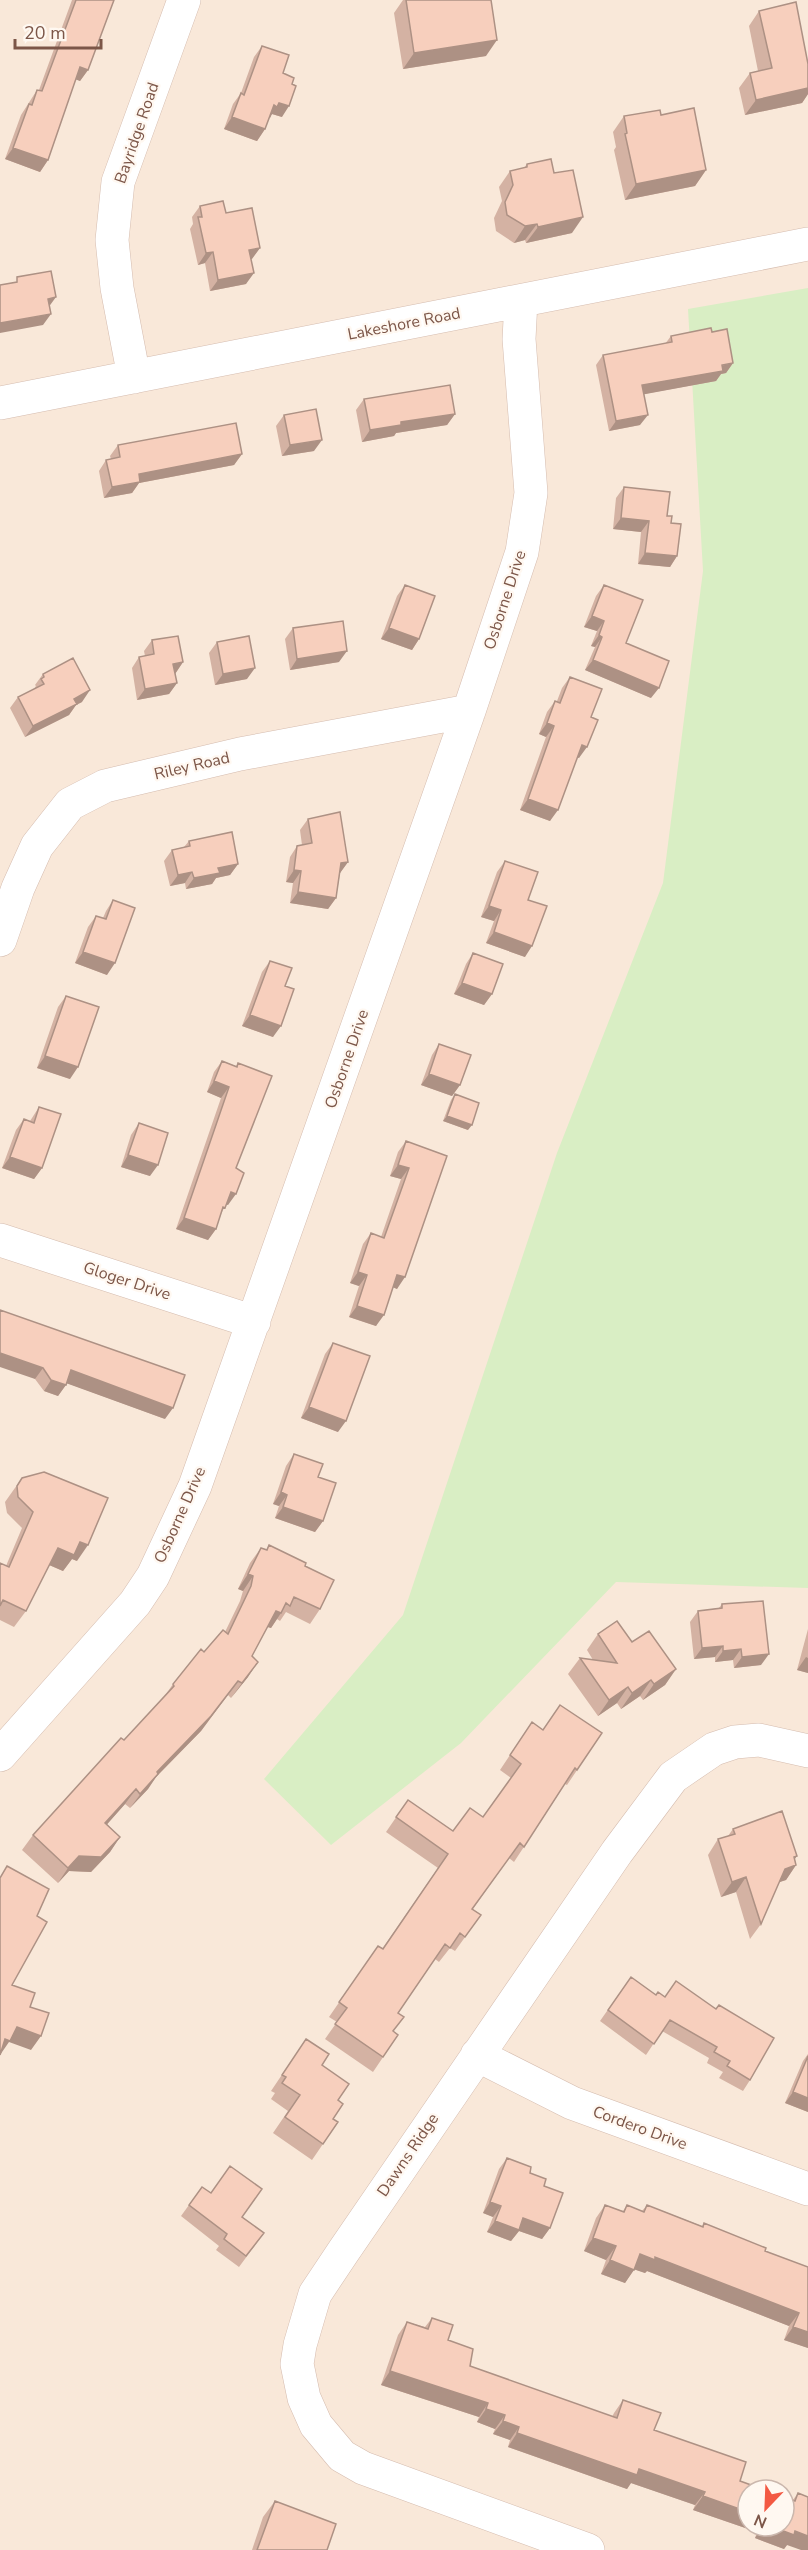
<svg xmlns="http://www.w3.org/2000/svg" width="808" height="2550" font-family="'Nunito Sans',sans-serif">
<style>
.residential{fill:#f9e8d9;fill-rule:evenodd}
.green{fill:#d9eec4}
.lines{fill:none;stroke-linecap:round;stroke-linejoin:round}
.minor-casing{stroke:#d5bcaf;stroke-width:34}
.minor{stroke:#fff;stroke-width:33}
.wall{fill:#d4b2a3}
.shaded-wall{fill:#ad9184}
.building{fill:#f7cfbd;stroke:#ad9184;stroke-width:1.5}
.labels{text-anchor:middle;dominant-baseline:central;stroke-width:4.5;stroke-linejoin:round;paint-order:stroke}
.street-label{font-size:16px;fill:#7c5648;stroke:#fff8f1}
</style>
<rect width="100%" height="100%" fill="#fef4e9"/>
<path class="residential" d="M0,0h808v2550h-808zM748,2490h36v36h-36z"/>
<path class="green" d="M808,288v1300l-192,-6 -155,161 -130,102 -67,-66 139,-164 154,-462 106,-270 40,-312 -15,-262z"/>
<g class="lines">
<g class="minor-casing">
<path id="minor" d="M134,377l-17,-89 -5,-48 6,-58 66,-182
M0,403l808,-159
M0,940l18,-52 19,-42 33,-42 35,-18 135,-32 229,-43
M0,1240l254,82
M0,1755l135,-152 18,-27 42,-90 274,-775 53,-159 9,-59 -12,-154 2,-38
M477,2055l95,48 236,86
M588,2550l-225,-82 -21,-12 -26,-31 -12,-27 -7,-34 3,-19 15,-51 28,-42 274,-400 56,-75 41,-28 21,-7 24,-2 49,11"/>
</g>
<use href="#minor" class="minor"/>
</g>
<path class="wall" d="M72,0h42l-26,70 -8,11 -4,-2 -28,81 -8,12 -35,-13 16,-44 16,-25h2z
M403,0h88l-5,56 -83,13 -9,-56z
M759,11l49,53v30l-6,9 -57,12 -6,-27 11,-15 8,-2 -9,-45z
M262,46l21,27 -1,44 -10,-3 -3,4 -4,11 -8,12 -33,-12 9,-25 8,-11 13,-36z
M661,115l45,55 -11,16 -70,14 -11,-50 2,-3 -3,-15 11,-16z
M527,164l27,9 18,60 -46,10 -1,-3 -11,3 -18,-12 -2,-13 8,-17 -3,-14 11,-16 14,-3z
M200,206l26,7 34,35 -9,11 -5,25 -36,7 -5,-28 -7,2 -8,-36 3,-5 -1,-7z
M712,332l21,31 -7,10 -5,1 -5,7 -72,13 -4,31 -31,6 -13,-66 7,-10 62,-11 6,-8z
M364,399l91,15 -8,11 -51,8 -2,3 -32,6 -6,-32z
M284,415l30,36 -32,5 -6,-30z
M118,445l124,9 -8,11 -95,18 -7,10 -28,5 -5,-27 7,-11 5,-1 -1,-3z
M624,487l43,29 4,7 6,33 -7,11 -32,-3 3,-32 -28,-3 3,-31z
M405,585l14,54 -7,11 -31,-11 16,-43z
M604,585l22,58 25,55 -66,-28 10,-23 -4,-1 6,-15 -13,-4 12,-31z
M293,628l46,34 -49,8 -5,-31z
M152,640l31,22 -8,12 2,9 -8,11 -32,6 -5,-32 7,-11 6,-1 -1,-5z
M217,642l30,37 -32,6 -6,-32z
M43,674l39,28 -6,3 -7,10 -44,22 -15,-29 8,-11 16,-8 2,-3 -1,-1z
M570,677l21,40 -12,41 -2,-1 -27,64 -30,-11 26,-73 -7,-3 8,-22 8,-11h2l5,-13z
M308,819l40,43 -8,11 -4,25 -8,11 -38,-6 3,-20 -7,-1 4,-25 7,-11 5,-1 -2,-15z
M189,841l49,23 -8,11 -14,3 -4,6 -26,5 -1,-6 -15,3 -6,-25 8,-11 12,-3z
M505,861l23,39 -3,57 -39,-14 8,-22 -13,-4 16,-45z
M113,900l-6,75 -32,-12 13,-36 8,-11 7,2 3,-7z
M473,953l19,41 -8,11 -30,-11 12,-30z
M270,961l15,25 -12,51 -31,-11 20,-54z
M66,996l4,83 -33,-11 21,-61z
M439,1044l21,41 -8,11 -31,-11 11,-30z
M222,1061l14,5 2,-3 -2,105 -8,37 -2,-1 -5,10 -5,15 -8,11 -32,-11 45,-131 -14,-6 7,-20z
M455,1094l13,36 -25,-9 8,-21z
M39,1107l3,61 -8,11 -32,-11 14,-38 8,-11 6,2 2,-3z
M139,1123l11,53 -29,-9 10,-32z
M406,1141l41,15 -50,133 -4,-2 -17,39 -27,-9 10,-31 -9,-3 13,-39 8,-11 10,4 20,-58 -11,-3 8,-24z
M0,1310l165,109 -98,-36 -9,13 -14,-5 -9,-12z
M333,1343l5,89 -37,-14 24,-64z
M294,1454l24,23 5,44 -8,11 -40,-14 4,-12 -6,-2 13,-38z
M22,1478l55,83 -5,-2 -9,12 -14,-6 -23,46 -12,16 -14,-7v-57l6,3 16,-38 -15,-15 -2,-11z
M269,1545l36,21 15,43 -10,15 -24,-12 -6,9 -3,-2 -6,9 -4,-1 -15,29 -4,21 -17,21 -3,-3 -27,36 -45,46 -8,12 -18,19 -5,-4 -18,20 13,13 -10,15 -19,20 -22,-1 -11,12 -36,-33 11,-15 91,-95 40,-43 9,-13 31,-32 21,-20 15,-31 3,-10 -5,-2 12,-26 11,-15 5,2z
M722,1604l39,61 -27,3 -1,-8 -18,2v-5l-21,2 -4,-37 8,-11 21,-3z
M808,1629v44l-11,-3z
M598,1634l34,8 44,27 -11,16 -22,15 -3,-4 -19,13 -4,-6 -19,13 -30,-42 12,-16 13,2 -6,-10z
M532,1722l11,8 59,3 -35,52 -2,-1 -51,78 -5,-4 -36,51 8,6 -26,36 -5,-3 -11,14 -4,-3 -37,54 -5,18 5,4 -25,37 -48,-33 12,-17 -8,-5 49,-71 4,3 56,-81 -52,-36 22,-32 45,31 30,-14 28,-39 -11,-8z
M733,1829l62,31 1,5 -10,15 -7,2 -18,42 -11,15 -14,-47 -15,5 -13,-42 10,-16 10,-3z
M631,1977l25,18 60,13 34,72 -7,11 -24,-13 4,-6 -16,-9 2,-5 -47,-27 -16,24 -46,-34z
M306,2039l16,26 16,35 -5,19 5,3 -26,38 -39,-27 15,-22 -17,-12 4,-6 -4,-2z
M808,2054v58l-23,-9 18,-42z
M507,2158l23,15 14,13 6,42 -8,11 -23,-8 -8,10 -24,-9 6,-15 -10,-4 16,-44z
M202,2187l62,46 -25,34 -23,-17 3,-4 -38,-30z
M605,2205l18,6 4,-6 15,6 5,-6 55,21 2,-3 61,28 43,16v81l-24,-8 5,-14 -142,-55 -2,2 -11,-4 -9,14 -24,-9 5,-14 -22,-9 12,-33z
M432,2318l16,22 22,26 142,51 2,-4 9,-13 31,30 86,51 8,45h36l9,-26 5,-7 -11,52 -3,4 -29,-11 2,-6 -64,-22 2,-5 -64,-22 -4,6 -119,-42 2,-7 -17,-6 2,-5 -18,-7 2,-5 -98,-32 17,-50 9,-13 18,5z
M275,2501l52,49h-75l11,-33z"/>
<path class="shaded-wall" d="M497,40l-11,16 -83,13 11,-16z
M80,67l8,3 -8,11 -8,-3z
M808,88v6l-6,9 -57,12 11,-15z
M279,103l10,3 -7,11 -10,-3 -2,4 -4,-1 8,-12z
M232,117l33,12 -8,12 -33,-12z
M13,148l35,12 -8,12 -35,-13z
M706,170l-11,16 -70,14 11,-16z
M583,217l-11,16 -46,10 12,-16z
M537,224l-12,16 -11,3 11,-17z
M260,248l-8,11 -11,2 8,-11z
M213,252l-8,11 -7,2 8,-12z
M254,273l-8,11 -36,7 8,-11z
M56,297l-8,11v-9z
M51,314l-8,11 -43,8v-10z
M733,363l-7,10 -5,1 -5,7 -81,15 7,-11z
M455,414l-8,11 -51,8 -2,3 -32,6 8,-12 31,-8z
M648,415l-8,10 -31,6 7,-10z
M322,440l-8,11 -32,5 8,-11z
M242,454l-8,11 -95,18 -7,10 -28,5 8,-11 27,-13z
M621,518l28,3 -8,11 -28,-3z
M645,553l32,3 -7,11 -32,-3z
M592,616l12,5 -7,10 -13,-4z
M389,628l30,11 -7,11 -31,-11z
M599,635l3,2 -7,10 -4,-1z
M347,651l-8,11 -49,8 7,-11z
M593,660l66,28 -8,10 -66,-28z
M183,662l-8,12 -2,-10z
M255,668l-8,11 -32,6 8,-11z
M177,683l-8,11 -32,6 8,-11z
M90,690l-8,12 -6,3 -7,10 -44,22 8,-11 41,-27z
M547,723l7,3 -8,11 -7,-3z
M582,745l5,2 -8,11 -5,-2z
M528,799l30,11 -8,11 -30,-11z
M348,862l-8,11 -6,1 7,-11z
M238,864l-8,11 -14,3 -4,6 -26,5 8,-11 24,-10z
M294,870l7,1 -8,12 -7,-1z
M192,872l-7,11 -15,3 8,-11z
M298,892l38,6 -8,11 -38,-6z
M489,906l12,4 -7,11 -13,-4z
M494,932l38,14 -7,11 -39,-14z
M83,952l32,11 -8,12 -32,-12z
M462,983l30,11 -8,11 -30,-11z
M250,1015l31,11 -8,11 -31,-11z
M45,1056l33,11 -8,12 -33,-11z
M429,1074l31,11 -8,11 -31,-11z
M214,1081l15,6 -8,11 -14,-6z
M447,1116l25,9 -4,5 -25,-9z
M128,1155l30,10 -8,11 -29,-9z
M10,1157l32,11 -8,11 -32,-11z
M398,1165l11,3 -8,11 -11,-3z
M231,1192l5,2 -8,11 -5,-2z
M184,1218l32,11 -8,11 -32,-11z
M358,1272l9,3 -8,11 -9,-3z
M397,1275l8,2 -8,12 -7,-3z
M357,1306l27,9 -8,11 -27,-9z
M0,1353l43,15 -8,11 -35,-12z
M71,1370l102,38 -8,11 -102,-37z
M51,1380l15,5 -8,11 -14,-5z
M309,1407l37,14 -8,11 -37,-14z
M281,1492l6,3 -8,11 -6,-2z
M283,1507l40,14 -8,11 -40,-14z
M80,1542l8,3 -11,16 -5,-2 -9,12 -16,-7 11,-16z
M248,1574l5,2 -10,15 -5,-2z
M276,1611l5,2 -10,15 -6,-2z
M723,1646l-8,11 -21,2 8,-11z
M741,1649l-8,11 -18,2 8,-11z
M769,1654l-8,11 -27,3 8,-11z
M806,1657l2,1v15l-11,-3z
M258,1662l-10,15 -17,21 11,-15z
M676,1669l-11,16 -22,15 11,-16z
M651,1680l-11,16 -19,13 11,-16z
M238,1681l-37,50 -45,46 -8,12 -18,19 27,-36z
M628,1687l-11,16 -19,13 11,-16z
M136,1789l-11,15 -30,34 10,-15z
M120,1837l-10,15 -19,20 -22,-1 -11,12 10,-15 11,-12z
M797,1856l-8,11 7,-2 -10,15 -12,4 20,-27z
M746,1877l-10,15 -15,5 11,-15z
M17,2027l24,9 -10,14 -22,-8 -9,13 5,-16z
M793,2092l15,6v14l-23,-9z
M490,2202l11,4 -8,11 -10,-4z
M523,2218l27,10 -8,11 -23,-8 -8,10 -24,-9 8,-11z
M593,2238l23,8 -10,14 -22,-9z
M640,2254l15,3 144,56 -10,13 -142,-55 -2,2 -15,-5z
M610,2260l24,10 -9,13 -24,-9z
M793,2327l15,5v16l-24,-8z
M390,2371l98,32 -9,14 -98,-32z
M486,2409l19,6 -10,14 -18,-7z
M503,2421l16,6 -9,13 -17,-6z
M517,2433l122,36 66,23 -10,13 -64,-22 -4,6 -119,-42z
M703,2496l45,16v14h13l-4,6 -64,-22z
M763,2526h7l25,5 13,5v14h-7l-14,-5 -3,4 -29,-11z"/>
<path class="building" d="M76,0h38l-26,70 -8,-3 -32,93 -35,-12 16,-44 3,1 5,-15 5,1z
M406,0h85l6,40 -83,13z
M796,2l12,62v24l-52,12 -6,-27 22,-5 -13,-57z
M262,46l27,9 -6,18 11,5 -2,6 4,2 -7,20 -10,-3 -2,4 -3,-2 -9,24 -33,-12 9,-24 3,2z
M694,108l12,62 -70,14 -11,-50 2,-1 -3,-17 36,-6 1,5z
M551,159l3,14 19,-3 10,47 -45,10 -1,-3 -12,2 -18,-11 -2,-13 8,-17 -3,-14 17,-4v-3z
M223,201l3,12 26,-5 8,40 -11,2 5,23 -36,7 -5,-28 -7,1 -8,-36h4l-2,-11z
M51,271l5,26 -8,2 3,15 -51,9v-38l17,-3v-5z
M711,328l1,4 15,-3 6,34 -11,2 1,6 -81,14 6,30 -32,6 -13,-66 69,-13 -1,-6z
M450,385l5,29 -54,8v3l-31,5 -6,-31z
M316,409l6,31 -32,5 -6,-30z
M236,423l6,31 -103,20 1,8 -28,5 -6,-27 14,-3 -2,-12z
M624,487l46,5 -3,24h5l-1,7 10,1 -4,32 -32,-3 4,-32 -28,-3z
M405,585l30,11 -16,43 -30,-11z
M604,585l39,15 -17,43 43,18 -10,27 -66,-28 9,-23 -3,-2 5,-14 -12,-5z
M343,621l4,30 -50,8 -4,-31z
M178,636l5,26 -10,2 4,19 -32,6 -6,-32 15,-3 -2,-14z
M249,636l6,32 -32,6 -6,-32z
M73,658l17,32 -16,9 3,5 -44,22 -15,-29 26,-13 -3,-5 3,-2 -1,-3z
M570,677l32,12 -11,28 7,3 -11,27 -5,-2 -24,65 -30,-11 26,-73 -7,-3 8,-22 5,2z
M340,812l8,50 -7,1 -5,35 -38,-6 3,-21 -7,-1 3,-24 15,-3 -4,-24z
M232,832l6,32 -20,4 2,5 -26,5 -2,-6 -14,3 -6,-25 18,-4 -1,-5z
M505,861l33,11 -10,28 19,6 -15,40 -38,-14 7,-22 -12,-4z
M113,900l22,8 -20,55 -32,-11 13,-36 10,3z
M473,953l30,11 -11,30 -30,-11z
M270,961l22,7 -7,18 9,3 -13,37 -31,-11z
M66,996l33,11 -21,60 -33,-11z
M439,1044l32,11 -11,30 -31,-11z
M222,1061l15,6 1,-4 34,13 -36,92 8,5 -8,21 -5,-2 -6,16 -2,-1 -7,22 -32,-11 45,-131 -15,-6z
M455,1094l24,9 -7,22 -25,-9z
M39,1107l22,7 -19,54 -32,-11 14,-38 10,4z
M139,1123l29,10 -10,32 -30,-10z
M406,1141l41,15 -42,121 -8,-2 -13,40 -27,-9 10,-31 -9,-3 13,-39 13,5 25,-70 -11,-3z
M0,1310l185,65 -12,33 -102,-38 -5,15 -15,-5 -8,-12 -43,-15z
M333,1343l37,13 -24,65 -37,-14z
M294,1454l29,10 -5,13 18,6 -13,38 -40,-14 4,-12 -6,-3z
M44,1472l64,26 -20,47 -8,-3 -6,13 -16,-7 -32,63 -23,-11 -3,6v-43l9,4 24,-55 -15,-15 -1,-11 5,-8z
M269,1545l37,18 -1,3 29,14 -14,29 -26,-12 -4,9 -4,-3 -5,10 -5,-2 -24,45 6,6 -16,21 -4,-2 -27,35 -54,56 1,2 -18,20 -4,-5 -31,34 15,14 -19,20 -22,-1 -11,12 -35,-33 88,-97 3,2 50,-54 -1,-2 28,-35 3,3 19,-22 5,4 23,-48 2,-10 -5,-2 13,-26 6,2z
M763,1601l6,53 -27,3 -1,-8 -18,2v-5l-21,2 -4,-37 24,-3v-4z
M617,1621l15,21 17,-11 27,38 -22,15 -3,-4 -19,13 -4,-6 -19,13 -29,-42 37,5 -19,-29z
M560,1705l42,28 -25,37 -2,-2 -51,79 -4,-4 -48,66 9,6 -16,22 -5,-4 -10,15 -5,-4 -47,69 6,4 -11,14 5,4 -15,22 -48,-33 12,-16 -8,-6 39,-56 5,3 65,-95 -52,-37 12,-17 45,31 17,-23 13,9 38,-53 -11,-9 22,-33 11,8z
M782,1811l15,45 -3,1 2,8 -11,4 -24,55 -15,-47 -14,5 -14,-43 17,-5 -2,-5z
M7,1866l42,23 -12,27 10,6 -35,63 23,8 -5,14 19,6 -8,23 -24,-9 -7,14 -5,-2 -5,16v-177z
M631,1977l25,18 2,-3 7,5 11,-16 40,28 3,-4 55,33 -24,42 -23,-14 3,-5 -16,-9 3,-5 -47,-27 -16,24 -46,-34z
M306,2039l23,15 -7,11 27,19 -11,16 5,4 -10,15 5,3 -15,22 -38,-27 15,-22 -18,-12 4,-6 -4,-2z
M808,2056v42l-15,-6z
M507,2158l24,9 -1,6 16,6 -2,7 19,7 -13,35 -27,-10 -4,12 -24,-9 6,-15 -11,-4z
M230,2166l32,23 -20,28 22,16 -18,23 -22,-17 3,-5 -38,-29 13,-18 9,6z
M605,2205l19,7 3,-7 17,7 3,-7 56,22 1,-4 62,25 -1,3 43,16v65l-15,-5 6,-14 -144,-56v3l-15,-6 -6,16 -24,-10 6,-14 -23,-8z
M432,2318l21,7 -5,15 25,9 -3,17 147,52 6,-18 38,13 -7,17 92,32 -6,19 25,9h-17v22l-45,-16 2,-4 -66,-23 -2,6 -120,-42 2,-6 -16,-6 2,-6 -19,-6 2,-6 -98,-32 17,-49 21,7z
M798,2493l10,4v39l-13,-5 -1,4 -24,-9h14v-29l11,4z
M275,2501l61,23 -9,26h-70z"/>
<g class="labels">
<g class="street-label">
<text transform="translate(137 133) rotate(-71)">Bayridge Road</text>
<text transform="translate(404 324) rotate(-11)">Lakeshore Road</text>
<text transform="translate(505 600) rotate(-72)">Osborne Drive</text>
<text transform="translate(192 766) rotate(-13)">Riley Road</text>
<text transform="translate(347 1059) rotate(-71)">Osborne Drive</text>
<text transform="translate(127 1281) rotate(18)">Gloger Drive</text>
<text transform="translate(180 1515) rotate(-66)">Osborne Drive</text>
<text transform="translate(640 2128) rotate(20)">Cordero Drive</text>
<text transform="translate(408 2155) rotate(-56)">Dawns Ridge</text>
</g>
</g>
<g transform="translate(766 2508) rotate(203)"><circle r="28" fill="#fff8f1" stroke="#cbb7ad" stroke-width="1.5"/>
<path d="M0-4.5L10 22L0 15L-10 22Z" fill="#f35943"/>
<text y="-9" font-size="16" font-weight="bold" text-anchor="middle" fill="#7c5648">N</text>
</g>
<path d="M15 39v9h86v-9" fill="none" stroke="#7c5648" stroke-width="3"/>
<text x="24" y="39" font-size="18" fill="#7c5648" stroke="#fff8f1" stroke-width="4.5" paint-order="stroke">20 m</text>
</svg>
